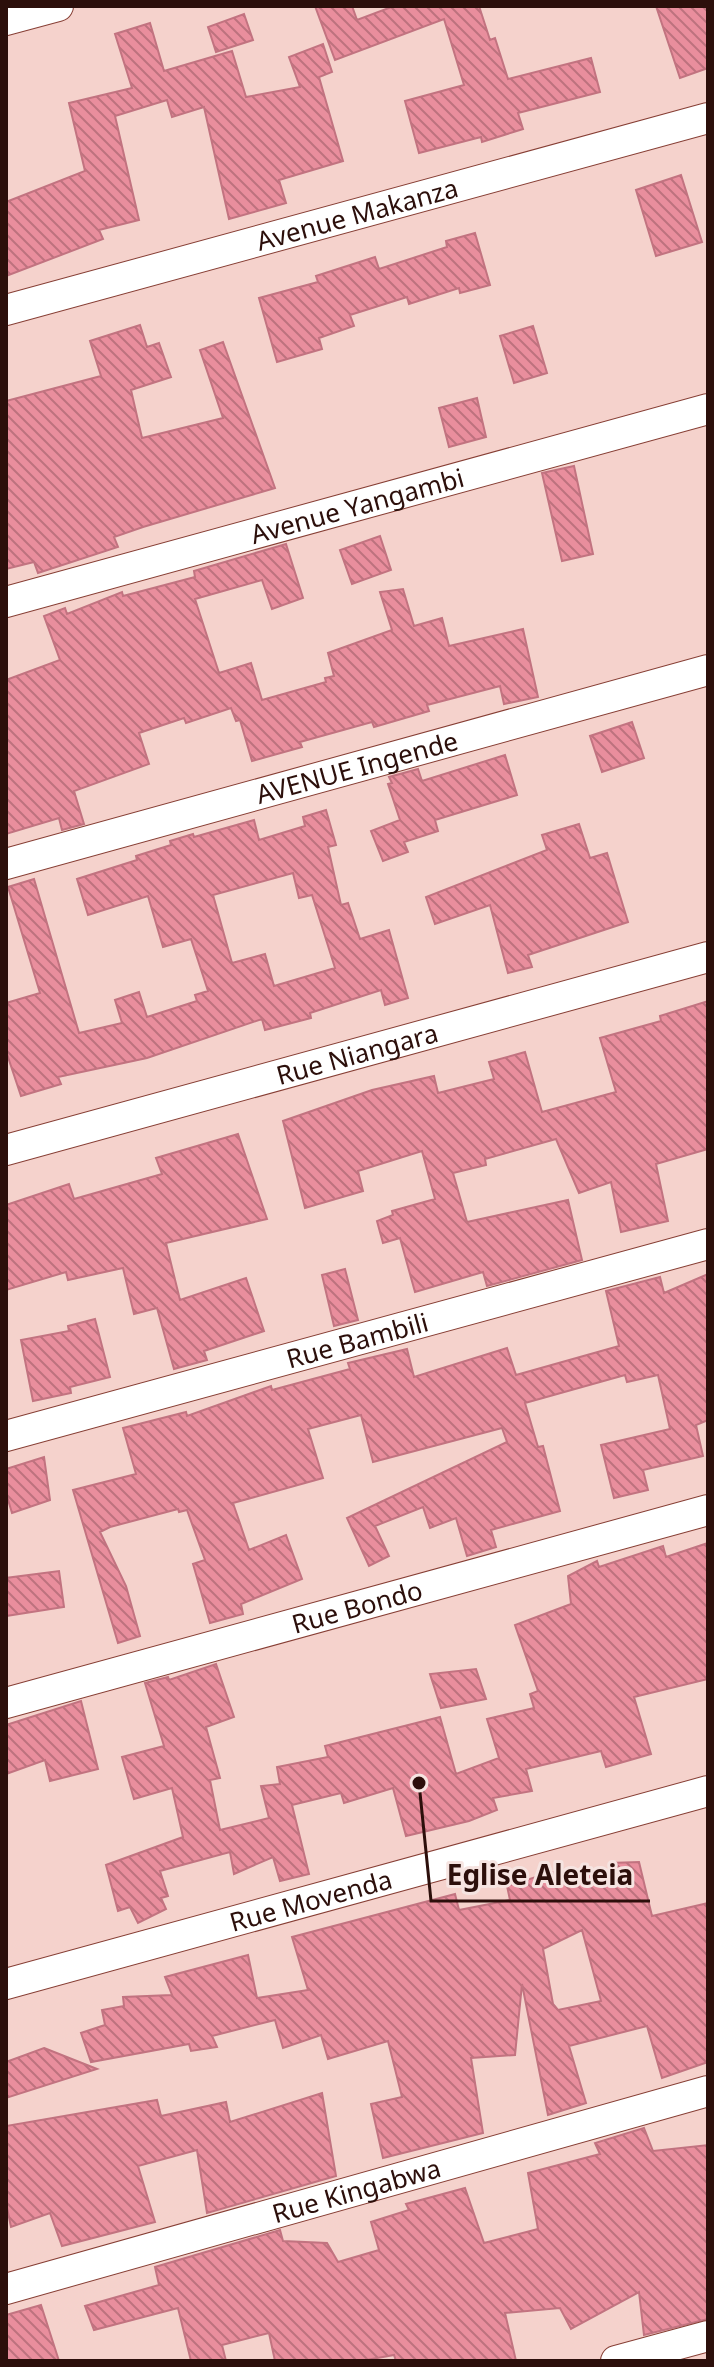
<svg xmlns="http://www.w3.org/2000/svg" width="714" height="2367" font-family="'Noto Sans',sans-serif">
<style>
.building{fill:url(#building-back-hatch);stroke:#c27380;stroke-width:2;fill-rule:evenodd}
.lines{fill:none;stroke-linecap:round;stroke-linejoin:round}
.minor-casing{stroke:#873f35;stroke-width:32}
.minor{stroke:#fff;stroke-width:30}
.labels{text-anchor:middle;dominant-baseline:central;stroke-width:6;stroke-linejoin:round;paint-order:stroke}
.street-label{font-size:26px;fill:#2c0f0b;stroke:#f6e4e1}
.leader{fill:none;stroke:#2c0f0b;stroke-width:3}
.callout-dot{fill:#2c0f0b;stroke:#f6e4e1;stroke-width:3}
.callout-label{font-size:28px;text-anchor:middle;font-weight:bold;fill:#2c0f0b;stroke:#f6e4e1;stroke-width:6;stroke-linejoin:round;paint-order:stroke}
</style>
<defs>
<pattern id="building-back-hatch" width="6" height="6" patternUnits="userSpaceOnUse" patternTransform="scale(2)"><rect width="6" height="6" fill="#e98e9d"/><path d="M-1 5l2 2M0 0l6 6M5-1l2 2" fill="none" stroke="#bd727e"/></pattern>
</defs>
<rect width="100%" height="100%" fill="#f5d2cc"/>
<path class="building" d="M315,6h37l5,14 37,-14h85l11,34 5,-2 13,41 83,-21 9,34 -82,21 5,16 -41,13 -1,-5 -62,16 -14,-52 59,-16 -20,-66 -109,41z
M656,6h52v62l-28,10z
M244,14l9,26 -37,12 -8,-25z
M150,23l14,48 68,-20 14,46 54,-10 -11,-30 34,-13 9,28 -13,5 24,84 -64,19 7,23 -57,16 -25,-112 -32,10 -5,-17 -52,16 24,104 -40,10 4,9 -97,37v-74l79,-31 -16,-68 63,-15 -17,-54z
M681,175l21,67 -46,14 -20,-66z
M475,233l15,52 -30,8 -1,-5 -50,16 -2,-7 -57,18 4,11 -35,12 3,11 -45,13 -18,-64 59,-16 -2,-6 59,-19 4,12 68,-22 -1,-6z
M140,325l7,22 12,-4 12,34 -40,13 11,48 81,-20 -23,-68 23,-8 52,146 -132,39 -29,10 4,10 -80,26 -4,-11 -28,7v-168l95,-25 -11,-35z
M533,326l14,47 -33,10 -14,-47z
M477,398l9,39 -37,10 -10,-39z
M574,466l19,88 -31,7 -20,-88z
M380,536l11,34 -39,14 -12,-34z
M286,544l17,54 -31,11 -10,-29 -67,19 24,74 32,-10 11,37 64,-18 -1,-4 9,-2 -6,-23 64,-23 -12,-38 23,-3 11,37 28,-8 7,28 74,-17 15,68 -34,7 -4,-18 -73,19 2,6 -55,16 -2,-5 -72,20 2,5 -50,14 -12,-41 -4,1 -5,-13 -45,15 -2,-5 -45,15 10,31 -75,27 10,33 -22,6 -3,-12 -53,16v-154l54,-20 -16,-44 21,-8 2,6 55,-22 1,4 72,-19 -1,-6z
M632,722l12,36 -42,14 -12,-36z
M505,755l12,40 -82,25 3,11 -34,11 4,10 -25,9 -12,-30 29,-11 -12,-36 4,-1 -3,-6 29,-8 4,12z
M326,810l10,35 -8,2 13,58 7,-2 12,36 29,-9 19,68 -23,7 -4,-15 -71,23 1,5 -46,12 -3,-11 -115,39 -89,19 3,7 -40,12 -15,-45v-48l34,-10 -32,-106 26,-8 45,154 43,-10 -7,-23 24,-8 8,25 50,-16 -2,-6 13,-4 -17,-52 -28,8 -15,-51 -60,19 -11,-36 60,-19 -1,-4 35,-11 -1,-4 23,-7 1,3 60,-17 5,20 46,-14 -2,-9zM293,873l6,25 13,-3 23,73 -61,18 -9,-32 -33,9 -19,-68z
M579,824l11,34 17,-5 21,69 -100,33 4,12 -24,6 -18,-68 -55,19 -9,-27 121,-47 -5,-15z
M708,1001v148l-52,15 12,57 -47,11 -10,-50 -32,11 -23,-54 -71,20 1,6 -33,8 14,49 101,-22 14,60 -95,26 -4,-14 -68,20 -15,-54 -17,5 -6,-22 16,-6 -1,-4 43,-12 -13,-48 -64,20 5,20 -58,17 -22,-87 89,-31 62,-14 4,17 56,-14 -5,-17 36,-10 17,60 74,-20 -16,-54 61,-17 -1,-5z
M238,1134l29,85 -101,24 14,57 66,-22 18,53 -60,20 3,9 -33,9 -17,-61 -23,6 -11,-46 -55,12 -2,-8 -60,18v-85l63,-21 5,15 88,-25 -6,-16z
M345,1269l13,51 -24,6 -12,-51z
M708,1274v146l-12,5 7,31 -60,14 5,20 -34,8 -13,-53 69,-16 -12,-54 -31,7 -2,-7 -100,28 13,44 5,-1 17,65 -69,19 5,17 -29,9 -11,-38 -26,10 -7,-21 -48,19 14,30 -20,10 -22,-48 160,-76 -5,-14 -129,34 -12,-47 -53,14 15,49 -90,25 16,47 37,-15 16,44 -61,25 2,10 -33,9 -17,-59 12,-4 -18,-50 -8,2 -1,-3 -68,18 -10,5 26,54 14,50 -22,7 -45,-153 63,-16 -13,-46 63,-16 1,4 84,-30 1,4 78,-21 -2,-6 59,-14 7,28 93,-29 9,27 103,-29 -13,-55 54,-14 4,16z
M95,1319l15,58 -40,10 1,6 -38,8 -12,-61 48,-9 -1,-5z
M44,1457l6,43 -38,13 -6,-20v-24z
M708,1543v136l-74,18 17,57 -45,13 -5,-16 -75,18 6,22 -39,7 4,12 -28,11 -63,15 -13,-48 -49,15 -3,-10 -49,12 17,69 -29,7 -7,-24 -39,17 -4,-22 -70,19 8,25 -7,2 5,11 -28,14 -8,-16 -12,4 -12,-46 77,-28 -11,-49 -38,11 -12,-42 42,-11 -19,-63 23,-6 1,3 47,-16 18,53 -28,10 14,51 -10,2 10,50 49,-12 -8,-32 19,-2 -3,-17 51,-10 -3,-11 115,-29 16,57 43,-16 -12,-39 47,-11 -4,-14 8,-3 -23,-66 56,-21 -3,-28 29,-15 2,6 64,-21 3,11z
M59,1571l5,36 -58,9v-38z
M476,1669l10,30 -45,9 -11,-34z
M81,1701l17,68 -48,12 -5,-21 -39,14v-49z
M639,1862l13,54 56,-13v159l-46,16 -15,-52 -78,20 17,57 -38,12 -26,-131 -7,71 -44,3 12,75 -100,25 -12,-54 31,-7 -14,-56 -60,18 -7,-24 -38,13 -8,-28 -63,16 5,11 -26,4 -2,-7 -98,18 -10,-29 24,-8 -3,-15 22,-4 -1,-9 49,-2 -7,-18 83,-22 9,43 51,-8 -16,-53 163,-43 4,16 51,-10 -3,-14 45,-14 60,-1 -2,-8zM582,1930l19,71 -43,9 -5,-6 -10,-55z
M44,2048l53,21 -91,29v-36z
M322,2093l14,83 -129,37 -10,-63 -59,16 17,56 -93,24 -12,-33 -39,14 -5,-24v-77l151,-26 4,16 65,-14 4,20z
M644,2128l9,23 55,-6v174l-64,16 -5,-43 -68,37 -11,-21 -55,5 11,48h-120l-2,-6 -33,6h-86l-6,-28 -47,12 4,16h-35l-13,-53 -84,22 -9,-24 74,-21 -4,-18 125,-37 3,11 44,2 11,19 41,-12 -8,-28 38,-12 -3,-6 59,-16 19,55 54,-14 -10,-56 72,-19 -5,-11z
M41,2305l18,56h-53v-46z"/>
<g class="lines">
<g class="minor-casing">
<g id="minor">
<path d="M6,20l52,-14"/>
<path id="s1" d="M6,310l702,-192"/>
<path id="s2" d="M6,602l702,-193"/>
<path id="s3" d="M6,864l702,-194"/>
<path id="s4" d="M6,1150l702,-193"/>
<path id="s5" d="M6,1436l702,-192"/>
<path id="s6" d="M6,1703l702,-193"/>
<path id="s7" d="M6,1984l702,-193"/>
<path id="s8" d="M6,2289l702,-198"/>
<path d="M616,2361l92,-25"/>
</g>
</g>
<use href="#minor" class="minor"/>
</g>
<g class="labels">
<g class="street-label">
<text stroke="none"><textPath href="#s1" startOffset="364">Avenue Makanza</textPath></text>
<text stroke="none"><textPath href="#s2" startOffset="364">Avenue Yangambi</textPath></text>
<text stroke="none"><textPath href="#s3" startOffset="364">AVENUE Ingende</textPath></text>
<text stroke="none"><textPath href="#s4" startOffset="364">Rue Niangara</textPath></text>
<text stroke="none"><textPath href="#s5" startOffset="364">Rue Bambili</textPath></text>
<text stroke="none"><textPath href="#s6" startOffset="364">Rue Bondo</textPath></text>
<text stroke="none"><textPath href="#s7" startOffset="316">Rue Movenda</textPath></text>
<text stroke="none"><textPath href="#s8" startOffset="364">Rue Kingabwa</textPath></text>
</g>
</g>
<path class="leader" d="M419 1783L431 1901H650"/>
<circle class="callout-dot" cx="419" cy="1783" r="8"/>
<g class="callout-label">
<text x="540" y="1885">Eglise Aleteia</text>
</g>
<rect width="714" height="2367" fill="none" stroke="#2c0f0b" stroke-width="16"/>
</svg>
